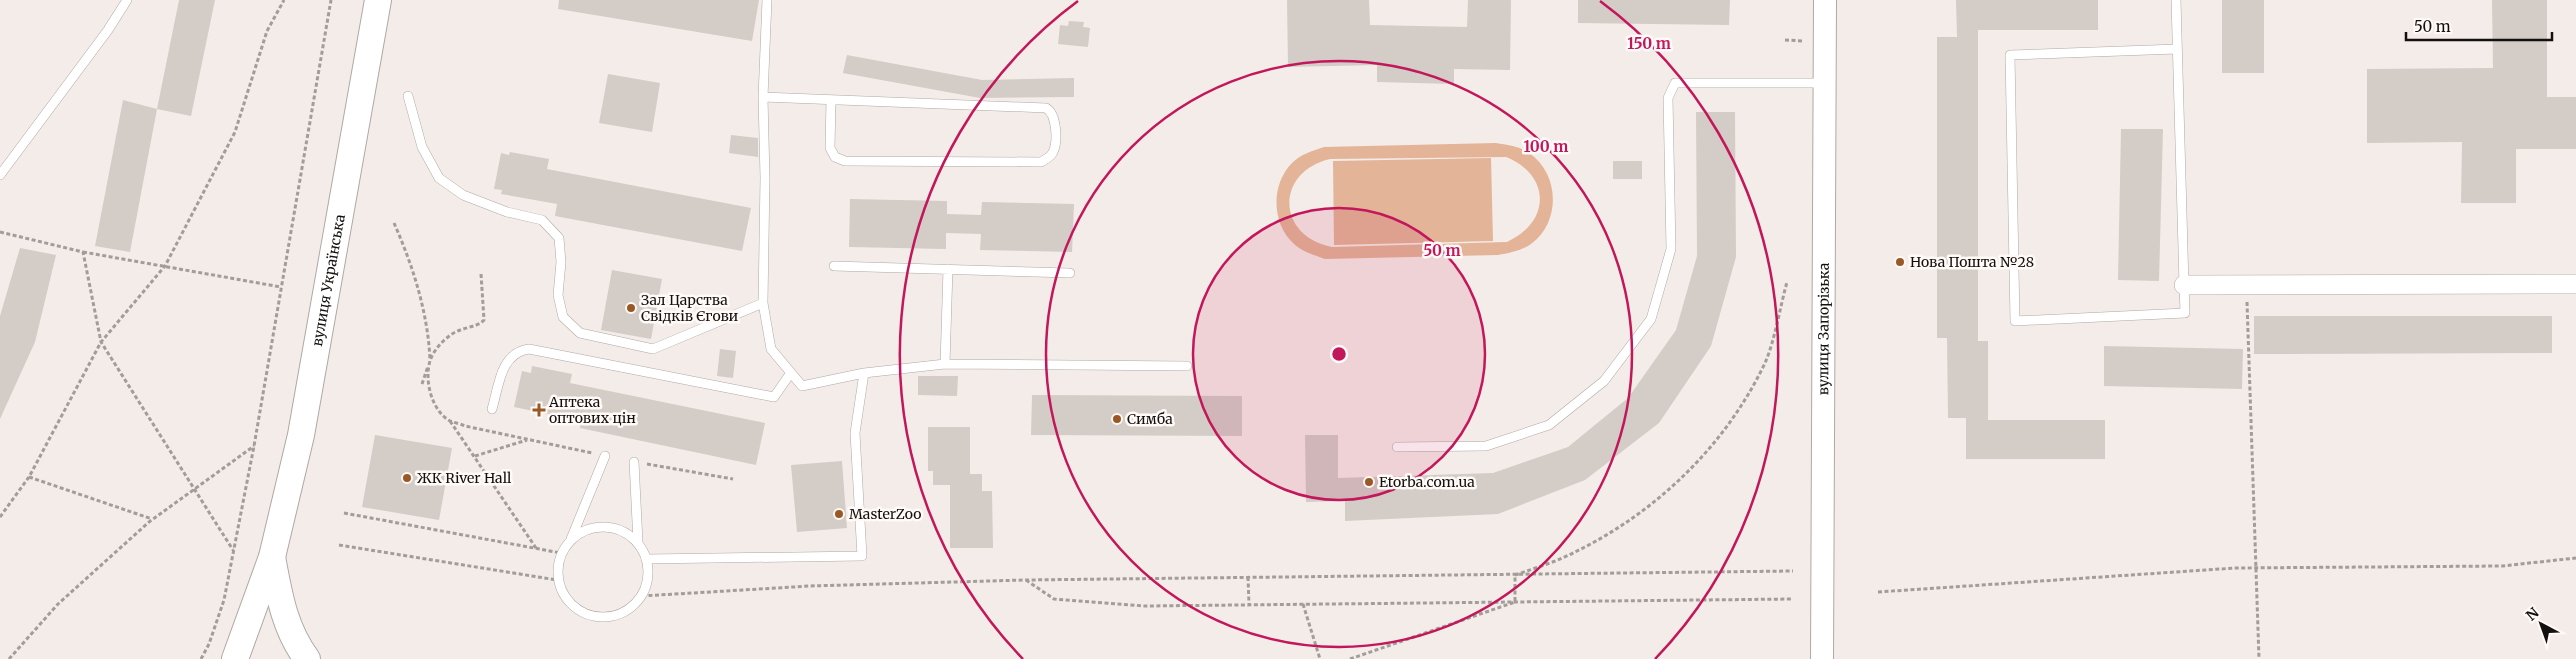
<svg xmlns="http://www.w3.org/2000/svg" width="2576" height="659" font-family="Merriweather,serif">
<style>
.green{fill:#e3b497;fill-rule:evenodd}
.building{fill:#d3ccc7}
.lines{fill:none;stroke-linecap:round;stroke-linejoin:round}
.service-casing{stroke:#b0a8a4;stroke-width:10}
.minor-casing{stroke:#b0a8a4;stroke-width:20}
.tertiary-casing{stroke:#b0a8a4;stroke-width:24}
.secondary-casing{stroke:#b0a8a4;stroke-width:28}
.path{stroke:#a39d9a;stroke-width:3;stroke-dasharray:4 2.5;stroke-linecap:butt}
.service{stroke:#fff;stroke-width:9}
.minor{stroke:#fff;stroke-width:19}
.tertiary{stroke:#fff;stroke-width:22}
.secondary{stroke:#fff;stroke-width:26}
.ring{fill:none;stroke:#c2185b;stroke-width:2.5}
.poi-dot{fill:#9b5827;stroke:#fffaf7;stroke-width:2}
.labels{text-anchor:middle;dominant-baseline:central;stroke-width:5;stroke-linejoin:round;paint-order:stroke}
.poi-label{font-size:14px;fill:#13100f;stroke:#fffaf7;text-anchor:start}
.street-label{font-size:14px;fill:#13100f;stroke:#fffaf7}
.centre{fill:#c2185b;stroke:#fffaf7;stroke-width:2.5}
.ring-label{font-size:15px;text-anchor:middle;font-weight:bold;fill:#c2185b;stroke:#fffaf7;stroke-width:5;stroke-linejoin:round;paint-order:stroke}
</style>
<rect width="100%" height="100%" fill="#f4ece8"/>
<path class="green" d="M1496,143c12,2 23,3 33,10 31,21 32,69 2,91 -10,7 -22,9 -33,11l-173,4c-11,-4 -22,-7 -31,-15 -23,-21 -23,-60 -2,-81 9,-9 20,-12 32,-16zM1506,157c45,18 45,65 1,85l-175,5c-56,-11 -57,-75 -2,-88z
M1491,158l2,83 -159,4 -1,-84z"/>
<path class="building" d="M179,0h36l-24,116 -34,-7z
M559,0h200l-7,41 -194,-32z
M1287,0h82l1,25 97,2 1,-27h43l-1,70 -56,-1v15l-77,-2v-17l-89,2z
M1578,0h152l-1,25 -151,-2z
M1956,0h142v30h-120v311h10v79h117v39h-139v-41h-18l-1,-80h-10v-301h20z
M2222,0h42v73h-42z
M2492,0h55v97h29v52h-60v54h-55l1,-61 -95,1v-74l126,-1z
M1069,21l15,1 -1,5 7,1 -2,19 -30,-3 2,-19 8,1z
M847,55l135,25 92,-2v19l-94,1 -137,-25z
M608,74l52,9 -8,49 -53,-9z
M123,100l34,9 -27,143 -35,-6z
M1696,112h39l1,145 -25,89 -52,77 -74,57 -87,34 -153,7v-20l-39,1 -1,-67h33v43l155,-5 75,-26 60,-49 48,-68 21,-74z
M2121,129h42l-4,152 -41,-1z
M731,135l27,3v19l-29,-4z
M510,152l39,7 -2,10 204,39 -9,43 -187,-35 2,-12 -56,-10 1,-4 -8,-1 7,-36 8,2z
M1613,161h29v18h-29z
M850,199l97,2v13l34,1 1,-13 92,2 -2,48 -92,-2 1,-16 -35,-1v16l-97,-2z
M20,248l36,7 -21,87 -35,77v-103z
M612,270l50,9 -11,60 -50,-9z
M2254,316h298v37l-298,1z
M2104,346l139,3 -1,40 -138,-3z
M720,349l16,2 -3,27 -16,-2z
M532,366l40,8 -2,9 195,40 -9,42 -176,-37 1,-7 -67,-14 8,-36 9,2z
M918,376h40l-1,20 -39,-1z
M1032,395l210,1v40l-211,-1z
M928,427h42v47h12v17h10l1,57h-43v-63h-17v-14h-5z
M375,435l77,13 -13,72 -77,-13z
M842,461l5,67 -50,4 -6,-67z"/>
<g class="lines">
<g class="service-casing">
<path id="service" d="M767,0l-4,97 2,81 -2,125 8,46 31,37 62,-13 81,-9 3,-95
M2176,0l8,285 1,28 -170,8 -5,-266 167,-6
M408,96l14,51 17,31 24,17 44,17 35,8 17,18 2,24 -3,33 5,22 17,16 73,16 110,-46
M763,97l283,11c11,6 12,34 7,44 -2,5 -7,7 -12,10l-196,-1 -10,-4 -5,-9 1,-48
M0,175l108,-145 19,-30
M834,266l236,7
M945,364l242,2
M492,409c7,-23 8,-56 37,-60l245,48 16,-23
M1397,447l89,-1 63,-21 55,-44 47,-62 20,-70 -3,-151 7,-15h149
M634,462l4,80
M558 572a45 45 0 1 1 90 0a45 45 0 1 1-90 0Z
M571,539l34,-83
M647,559l215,-3 -7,-123 9,-60"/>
</g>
<g class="minor-casing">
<path id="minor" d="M2184,285l392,-1"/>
</g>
<g class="tertiary-casing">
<g id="tertiary">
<path id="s1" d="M1822,659l3,-659"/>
</g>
</g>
<g class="secondary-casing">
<g id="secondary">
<path d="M272,557c7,37 12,71 35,102"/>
<path id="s2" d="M235,659l37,-102 29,-122 77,-435"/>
</g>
</g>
<path class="path" d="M1785,40l19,1
M394,223c19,43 34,90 36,137
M0,232l83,20 18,90 132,208
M83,252l198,35
M481,274l3,46 -3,3c-10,5 -20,5 -29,11 -9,6 -19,17 -22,27 -6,20 2,50 20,60 5,2 11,3 15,5l127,27
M2247,302l12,357
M422,384l6,-18
M450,421l86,127
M475,456l52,-16
M647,464l86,15
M29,477l123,42
M344,513l217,40
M0,517l29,-40 72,-135 64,-76 70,-134 32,-101 17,-31
M339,545l218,35
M1248,577l1,28
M1026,580l28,19 91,7 648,-7
M1878,592l357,-24 267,-2 74,-8
M642,596l168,-10 215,-6 768,-9
M1303,604l17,55
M9,659l49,-55 91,-82 105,-76
M201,659l8,-15 15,-44 30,-154 77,-446
M1350,659l165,-57v-27c20,-7 41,-13 60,-23 82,-40 151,-107 190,-189 10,-23 15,-56 22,-81"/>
<use href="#service" class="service"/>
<use href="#minor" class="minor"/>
<use href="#tertiary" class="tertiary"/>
<use href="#secondary" class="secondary"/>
</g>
<circle cx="1339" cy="354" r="146" fill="#c2185b" fill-opacity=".12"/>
<g class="ring">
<circle cx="1339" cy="354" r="146"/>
<circle cx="1339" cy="354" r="293"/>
<path d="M1023 659A439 439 0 0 1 1078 1M1600 1A439 439 0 0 1 1655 659"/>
</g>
<g class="poi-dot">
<circle cx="1900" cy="262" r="5"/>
<circle cx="631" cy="308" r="5"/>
<path d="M536.5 402.5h5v5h5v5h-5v5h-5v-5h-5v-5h5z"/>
<circle cx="1117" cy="419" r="5"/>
<circle cx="407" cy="478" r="5"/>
<circle cx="1369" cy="482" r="5"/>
<circle cx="839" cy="514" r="5"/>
</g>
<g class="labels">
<g class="poi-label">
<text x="1910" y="262">Нова Пошта №28</text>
<text x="641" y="300">Зал Царства<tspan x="641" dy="16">Свідків Єгови</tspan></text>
<text x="549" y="402">Аптека<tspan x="549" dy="16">оптових цін</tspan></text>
<text x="1127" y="419">Симба</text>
<text x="417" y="478">ЖК River Hall</text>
<text x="1379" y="482">Etorba.com.ua</text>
<text x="849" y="514">MasterZoo</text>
</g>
<g class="street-label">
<text stroke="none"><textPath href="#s2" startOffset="391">вулиця Українська</textPath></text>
<text stroke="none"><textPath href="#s1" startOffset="330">вулиця Запорізька</textPath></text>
</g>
</g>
<circle cx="1339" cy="354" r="8" class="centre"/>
<g class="ring-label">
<text x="1649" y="49">150 m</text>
<text x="1546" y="152">100 m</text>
<text x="1442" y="256">50 m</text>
</g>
<g transform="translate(2541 624) rotate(319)" stroke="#fffaf7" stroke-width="4" paint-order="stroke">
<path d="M0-4L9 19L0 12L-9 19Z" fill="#13100f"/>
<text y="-8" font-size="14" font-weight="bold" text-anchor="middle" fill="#13100f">N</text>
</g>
<path d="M2406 32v8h146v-8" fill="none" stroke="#13100f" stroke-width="2.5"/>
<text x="2414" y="32" font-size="15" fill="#13100f" stroke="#fffaf7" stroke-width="4" paint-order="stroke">50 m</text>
</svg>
